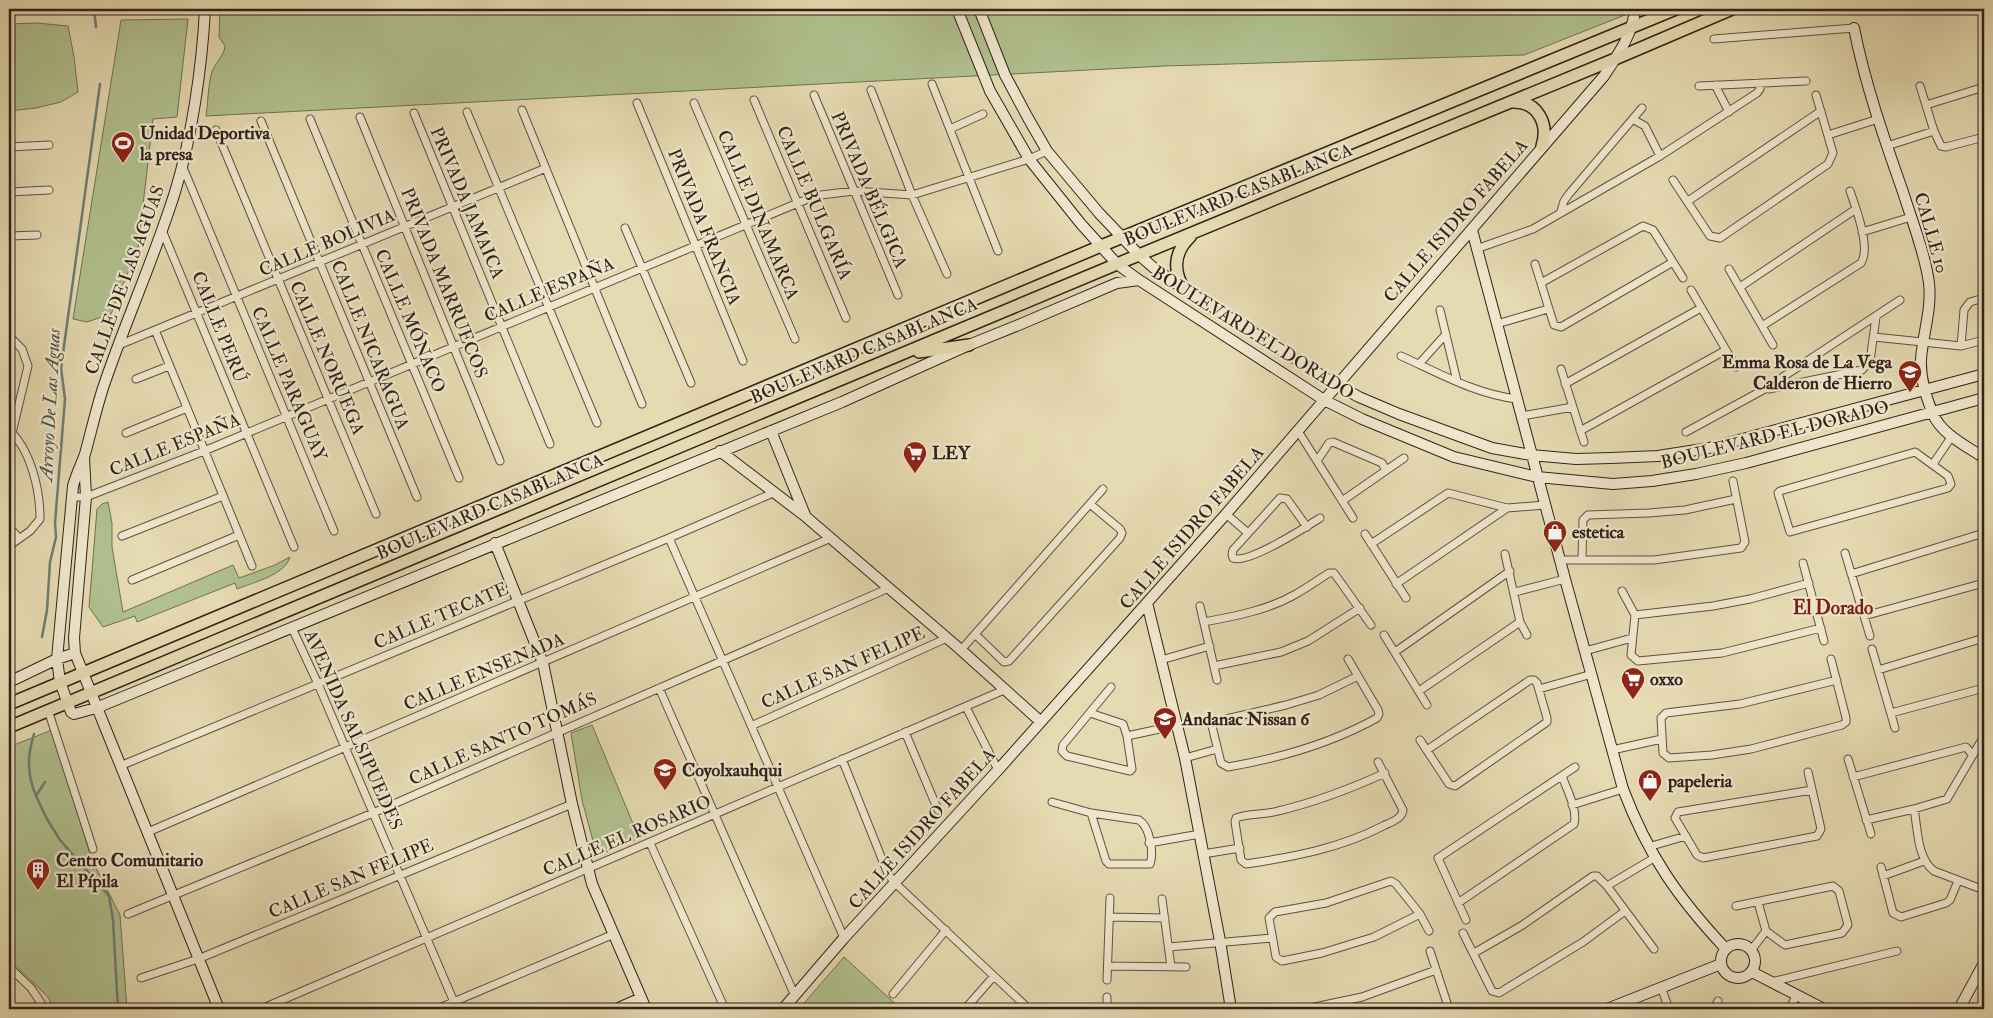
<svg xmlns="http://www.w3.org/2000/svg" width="1993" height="1018" font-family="'IM FELL Double Pica',serif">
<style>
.green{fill:#b1c08f;stroke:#707255}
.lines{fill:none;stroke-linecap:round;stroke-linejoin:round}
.stream{stroke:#6d7e76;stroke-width:2.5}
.street-casing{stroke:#5d5141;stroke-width:9}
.secondary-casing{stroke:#2f231b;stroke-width:12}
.primary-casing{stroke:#2f231b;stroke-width:14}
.street{stroke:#efe7cd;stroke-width:7}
.secondary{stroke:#efe7cd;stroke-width:10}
.primary{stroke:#e6dab2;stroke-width:11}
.labels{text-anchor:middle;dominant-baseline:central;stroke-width:4.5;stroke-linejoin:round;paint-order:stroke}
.poi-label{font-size:18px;font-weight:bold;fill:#2f231b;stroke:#efe7cd;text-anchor:start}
.street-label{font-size:18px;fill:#2f231b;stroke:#efe7cd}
.water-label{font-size:19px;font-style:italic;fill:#4e5048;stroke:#efe7cd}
.neighbourhood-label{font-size:19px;font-weight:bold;fill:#7a1f14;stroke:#efe7cd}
</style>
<rect width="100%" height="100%" fill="#e6dab2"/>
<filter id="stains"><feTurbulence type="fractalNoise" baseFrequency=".004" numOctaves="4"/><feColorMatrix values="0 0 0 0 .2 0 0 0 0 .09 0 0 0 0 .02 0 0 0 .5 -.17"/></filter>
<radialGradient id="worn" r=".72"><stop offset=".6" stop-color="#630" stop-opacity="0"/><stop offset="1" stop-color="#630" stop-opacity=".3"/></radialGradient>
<path class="green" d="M220,9h1420l-116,46 -359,11 -959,50c2,-14 2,-28 5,-41 3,-12 13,-18 14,-29l-6,-9z
M188,19l-11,98 -24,2 -15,129 -27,66 -24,8 -14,-3 48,-299z
M37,23l31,3 6,31 4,35 -17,10 -25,6 -27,3v-87z
M108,502l4,21v24l11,65 110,-47 6,13 36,-13 15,-8c-5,18 -36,25 -53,32l-2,-6 -98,39 -2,-6 -32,11 -14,-20 8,-98 5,-5z
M592,725l47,113 -42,18 -15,-56 -11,-67z
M52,730l40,130 28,55 7,94h-73l-6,-12 -39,-38v-78l6,-8 -6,-8v-118z
M844,957l57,52h-102z"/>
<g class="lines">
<path class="stream" d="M94,9l2,18
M42,637l5,-27 3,-48 6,-25 -1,-14 10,-124 -4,-31 39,-284
M34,734c-7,23 -7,40 2,62
M45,782l-9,14 11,23 13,21 49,56 4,24 5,89"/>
<g class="street-casing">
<path id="street" d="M1714,39l140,-11
M932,84l66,167
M1715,85l14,27
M1699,86l107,-5
M1920,86l14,45 7,15 5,1 38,-10
M871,90l41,105 35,79
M814,95l84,200
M754,100l92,218
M637,103l106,258
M694,103l101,236
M1926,105l58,-18
M522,110l120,294
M467,112l130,311
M414,113l136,331
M360,117l140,344
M310,119l149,359
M1634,120l11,6 15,30
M261,121l156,376
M950,129l33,-15
M216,130l160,384
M1828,135l50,-16
M1887,146l47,-15
M9,147l40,-2
M182,165l152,366
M1673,180l37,56 10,2 108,-74 5,-11 -17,-58
M9,192l40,-2
M1688,201l133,-90
M1561,211l3,-10 5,-7 73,-86
M625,228l66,155
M162,230l132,317
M1862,232l49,-15
M9,236l28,-1
M1476,249l57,-20 127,-73 97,-63 3,-4v-6
M1535,264l19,61 7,2 112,-65
M1729,269l44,76
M1541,283l102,-57 10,4 30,48
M1740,287l116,-78
M1691,290l45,77
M1440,310l17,71
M1497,324l51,-15
M1762,326l99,-63c10,-15 -5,-55 -11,-72
M155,330l97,236
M9,336l13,13 6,17 -16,67
M1874,337l87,9 23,-6
M119,345l427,-177
M1961,346l3,-36 6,-8 14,-4
M1401,356c38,17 74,38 116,43
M1419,364l27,-30
M1561,369l23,73
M136,379l33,-13
M1565,384l136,-76
M1769,389l93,-19 8,-9 6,-44
M1522,416l51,-9
M9,430c22,20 31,60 31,89l-10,12 -21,15
M1298,431l55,87
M1580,431l146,-81
M1686,432l77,-42 137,-90
M126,433l61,-25
M1915,452l33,24 3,8 -3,4 -158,44 -12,-39 2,-2z
M1317,461l12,-18 4,-1 49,21 4,7
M1933,464l19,-28
M72,497h14l118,-46 606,-253 11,-3 33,-4 58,4 117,-36 18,-8
M1342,501l62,-43
M1226,514l22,19
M9,527l10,11
M1307,527l-20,-28 -7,-1 -47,52 -1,5 1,3c14,7 73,-31 87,-40
M1365,534l41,64
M122,536l101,-40
M669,538l175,400
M1371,544l77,-51 59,15 38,-3
M1845,553l25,83
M1505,554l15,68 7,13
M1582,559l1,-39 5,-5 61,-2 36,-3 51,-11
M1560,560h94l87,-12 4,-6 -12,-61
M1803,563l21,78
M1851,574l133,-41
M132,580l107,-45
M1396,584l111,-76
M1622,591l13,24 -4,40 7,6 84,-8 99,-25
M1515,592l50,-13
M1200,606l17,74
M1635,615l78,-9 37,-7 59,-16
M1864,616l120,-33
M1204,622c32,-6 64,-12 92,-28 12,-7 22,-14 33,-21h5l37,52
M292,628l26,56 139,325
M976,635l28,27 5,-1 111,-123 2,-5 -2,-4 -30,-25
M1384,635l43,70
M1872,649l23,79
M961,650l142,-161
M1585,651l47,-13
M1395,652l115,-81
M1348,659l30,51 1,4 -2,4c-47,26 -96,40 -149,49l-7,-4 -9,-37 1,-4 73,-17 33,-10 39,-19
M1831,659l15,59v4l-4,3 -91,24 -39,6 -43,3 -6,-5 -2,-35 5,-5 74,-9 97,-24
M1161,660l49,-14
M1214,666l67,-14 27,-11 52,-33
M1878,670l106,-32
M659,688l136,308
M1539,689l53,-15
M1419,691l101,-69
M966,707l32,63
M48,710l45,139
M1090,713l33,11 4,12 5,33 -2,2 -63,-15 -5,-5 1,-6 48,-58
M1891,713l93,-25
M751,726l196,-88
M905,732l33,78
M1127,736l51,-11
M1420,740l29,44 6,2 92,-64v-4l-10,-35 -3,-3h-4l-103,70
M1612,750l50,-11
M1185,758l32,-9
M842,759l46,115 7,9 134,126
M1848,759l23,75
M1378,762l25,48c-1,9 -12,12 -20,16 -42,22 -90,31 -137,38l-5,-4 -6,-38 1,-4c13,-5 29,-3 42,-7 38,-9 72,-22 107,-38
M120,766l549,-228 104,-45
M1808,772l13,57 -4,7 -114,22 -6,-3 -22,-37 3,-6 134,-22
M1853,777l113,-30 6,7
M1052,802l39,11 48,7c11,7 15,33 11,44h-41l-3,-3 -15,-48
M1572,805l51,-16
M1914,809c4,21 3,49 20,62l50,19
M1866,820l48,-11 33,-10 37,-63
M148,832l683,-294
M650,843l75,166
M1149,843l51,-9
M1648,847l38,-11
M1203,854l37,-6
M1881,867l12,46 8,4 45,-14 4,-3 8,-19
M1883,876l41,-15
M1607,886l47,-28
M1162,899l9,68
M1458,903l116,-79c4,-14 -7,-34 -12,-48
M1736,906l97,-20 6,5 9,34 -6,8 -57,12 -19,-14 -8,-29
M128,914l245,-101 516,-225
M1420,914l-46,23 -52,16 -40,8 -6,-4 -7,-39 6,-6 51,-9 65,-22 5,3 24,30 9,17
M1109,917l56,1
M1466,920l-28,-62 137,-91
M1463,933l29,58 7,2 84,-51 42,-31
M1169,947l103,-9
M1752,949l14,-18
M1430,951l19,58
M1474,953l47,-27 72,-50h4l10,10 47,63
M1108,966l78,1
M9,967l22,21 14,21
M141,978l57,-19 374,-155
M1107,980l3,-82
M1771,982l126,-31
M1661,987l8,22
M893,994l53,-64
M261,1009l743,-319
M437,1009l177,-75
M965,1009l29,-33
M1107,1009v-12
M1305,1009l57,-12 74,-27
M1714,1009l4,-8
M1789,1009l8,-14"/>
</g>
<g class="secondary-casing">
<path id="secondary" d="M205,9c-3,58 -13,128 -30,183 -21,67 -50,130 -72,196 -7,22 -12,44 -18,66 -4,11 -9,21 -12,32l-16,173 3,23 11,30 3,2 22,-6 746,-306 127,-57 52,-21 96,-41 22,-3
M957,9l33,82 39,68 52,65 36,40 22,16 185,120 38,19 92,38 83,20 76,7 39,-3 44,-7 50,-11 238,-65
M979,9l26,66 23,43 19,33 52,62 40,42 15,13 30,21 153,96 22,12 40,17 93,34 39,7 45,4 35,-1 47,-2 51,-8 275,-74
M1854,28c11,56 30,110 49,164 9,29 22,61 26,91 3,26 -6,50 -8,76 -1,18 5,38 12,55 8,20 34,32 51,44
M1472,230l93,349 58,210c25,66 55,109 103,160
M771,431l34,84
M720,451l85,65 156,134 80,72
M84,457l2,40 -12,141 1,15 144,356
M495,543l48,120 29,141 20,80 54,125
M1147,603l38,155 35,183 11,68
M9,682l48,-23 18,-6
M1721 961a17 17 0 1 1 34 0a17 17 0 1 1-34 0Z
M1752,972l72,37
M616,1009l25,-11
M783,1009l61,-71 154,-168 228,-256 378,-438c13,-20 29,-42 31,-67
M1607,1009l114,-45
M1959,1009l25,-46"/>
</g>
<g class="primary-casing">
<path id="primary" d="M1512,102c26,-1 37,22 30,44
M1184,289c-11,-18 -10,-37 6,-52
M919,352l50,-7
M9,704l1092,-458 575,-237
M9,727l1108,-463 498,-205 117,-50"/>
</g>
<use href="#street" class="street"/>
<use href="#secondary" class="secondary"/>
<use href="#primary" class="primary"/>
</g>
<defs>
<g id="stadium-pin" transform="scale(1.25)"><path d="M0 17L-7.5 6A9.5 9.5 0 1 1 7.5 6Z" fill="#8f2418" stroke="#efe7cd"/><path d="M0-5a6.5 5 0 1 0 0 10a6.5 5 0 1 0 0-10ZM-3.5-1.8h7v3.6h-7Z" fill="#fff"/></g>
<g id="school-pin" transform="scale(1.25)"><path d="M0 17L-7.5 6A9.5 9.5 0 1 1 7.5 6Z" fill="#8f2418" stroke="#efe7cd"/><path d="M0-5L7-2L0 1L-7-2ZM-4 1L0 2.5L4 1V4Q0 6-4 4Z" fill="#fff"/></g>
<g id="supermarket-pin" transform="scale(1.25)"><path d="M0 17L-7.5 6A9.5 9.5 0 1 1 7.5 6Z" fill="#8f2418" stroke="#efe7cd"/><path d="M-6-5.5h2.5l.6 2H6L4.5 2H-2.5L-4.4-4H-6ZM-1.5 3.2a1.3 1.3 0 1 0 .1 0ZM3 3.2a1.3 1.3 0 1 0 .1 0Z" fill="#fff"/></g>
<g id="shop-pin" transform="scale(1.25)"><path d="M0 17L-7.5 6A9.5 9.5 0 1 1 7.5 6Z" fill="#8f2418" stroke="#efe7cd"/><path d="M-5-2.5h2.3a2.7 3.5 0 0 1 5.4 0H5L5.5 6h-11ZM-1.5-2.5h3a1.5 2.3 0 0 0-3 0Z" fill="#fff"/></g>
<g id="building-pin" transform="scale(1.25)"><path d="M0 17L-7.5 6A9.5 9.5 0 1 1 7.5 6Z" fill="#8f2418" stroke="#efe7cd"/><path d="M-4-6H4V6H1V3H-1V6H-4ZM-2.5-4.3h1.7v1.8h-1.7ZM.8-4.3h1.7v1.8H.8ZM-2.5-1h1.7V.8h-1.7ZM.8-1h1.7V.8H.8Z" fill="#fff"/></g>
</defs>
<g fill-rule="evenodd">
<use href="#stadium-pin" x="123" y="143"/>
<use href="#school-pin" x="1910" y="372"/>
<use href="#supermarket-pin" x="915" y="453"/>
<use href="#shop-pin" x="1555" y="532"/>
<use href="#supermarket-pin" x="1633" y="679"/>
<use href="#school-pin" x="1165" y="719"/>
<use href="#school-pin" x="665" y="770"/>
<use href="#shop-pin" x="1650" y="781"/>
<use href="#building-pin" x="38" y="870"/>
</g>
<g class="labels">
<g class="poi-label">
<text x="140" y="133">Unidad Deportiva<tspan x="140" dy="21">la presa</tspan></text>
<text x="1892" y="362" text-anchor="end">Emma Rosa de La Vega<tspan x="1892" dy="21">Calderon de Hierro</tspan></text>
<text x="932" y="453">LEY</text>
<text x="1572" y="532">estetica</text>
<text x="1650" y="679">oxxo</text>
<text x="1182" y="719">Andanac Nissan 6</text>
<text x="682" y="770">Coyolxauhqui</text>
<text x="1668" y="781">papeleria</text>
<text x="56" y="860">Centro Comunitario<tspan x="56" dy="21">El Pípila</tspan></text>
</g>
<g class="street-label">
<text transform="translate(869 190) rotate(67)">PRIVADA BÉLGICA</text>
<text transform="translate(1238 195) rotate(-22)">BOULEVARD CASABLANCA</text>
<text transform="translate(467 203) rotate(67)">PRIVADA JAMAICA</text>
<text transform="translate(814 203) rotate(67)">CALLE BULGARÍA</text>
<text transform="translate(758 215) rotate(67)">CALLE DINAMARCA</text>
<text transform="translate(1456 221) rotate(-49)">CALLE ISIDRO FABELA</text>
<text transform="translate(704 227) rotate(68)">PRIVADA FRANCIA</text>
<text transform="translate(1931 233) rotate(74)">CALLE 10</text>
<text transform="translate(327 243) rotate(-23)">CALLE BOLIVIA</text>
<text transform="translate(125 280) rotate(-70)">CALLE DE LAS AGUAS</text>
<text transform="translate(444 283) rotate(68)">PRIVADA MARRUECOS</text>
<text transform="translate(549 290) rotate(-23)">CALLE ESPAÑA</text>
<text transform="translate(410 321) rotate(67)">CALLE MÓNACO</text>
<text transform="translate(219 327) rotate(68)">CALLE PERÚ</text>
<text transform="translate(1253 333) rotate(32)">BOULEVARD EL DORADO</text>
<text transform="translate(370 345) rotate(68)">CALLE NICARAGUA</text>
<text transform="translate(864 351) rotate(-23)">BOULEVARD CASABLANCA</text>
<text transform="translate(327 358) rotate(67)">CALLE NORUEGA</text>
<text transform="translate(289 384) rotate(67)">CALLE PARAGUAY</text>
<text transform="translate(1775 435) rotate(-14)">BOULEVARD EL DORADO</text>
<text transform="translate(175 445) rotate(-22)">CALLE ESPAÑA</text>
<text transform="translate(490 507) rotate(-23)">BOULEVARD CASABLANCA</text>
<text transform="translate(1192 528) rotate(-49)">CALLE ISIDRO FABELA</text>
<text transform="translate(441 616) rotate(-23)">CALLE TECATE</text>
<text transform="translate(843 668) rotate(-24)">CALLE SAN FELIPE</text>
<text transform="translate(484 672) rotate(-23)">CALLE ENSENADA</text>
<text transform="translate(353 730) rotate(66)">AVENIDA SALSIPUEDES</text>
<text transform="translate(503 739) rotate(-24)">CALLE SANTO TOMÁS</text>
<text transform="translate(922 829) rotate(-48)">CALLE ISIDRO FABELA</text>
<text transform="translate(627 836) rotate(-23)">CALLE EL ROSARIO</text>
<text transform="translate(351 879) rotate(-23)">CALLE SAN FELIPE</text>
</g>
<g class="water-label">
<text transform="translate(50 405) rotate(-87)">Arroyo De Las Aguas</text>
</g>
<g class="neighbourhood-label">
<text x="1833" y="608">El Dorado</text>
</g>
</g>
<rect width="1993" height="1018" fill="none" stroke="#e6dab2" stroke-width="30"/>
<rect x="10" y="10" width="1973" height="998" fill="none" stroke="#2f231b" stroke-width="2.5"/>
<rect x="15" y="15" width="1963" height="988" fill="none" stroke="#2f231b"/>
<rect width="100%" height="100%" filter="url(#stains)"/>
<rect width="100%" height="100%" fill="url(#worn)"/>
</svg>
